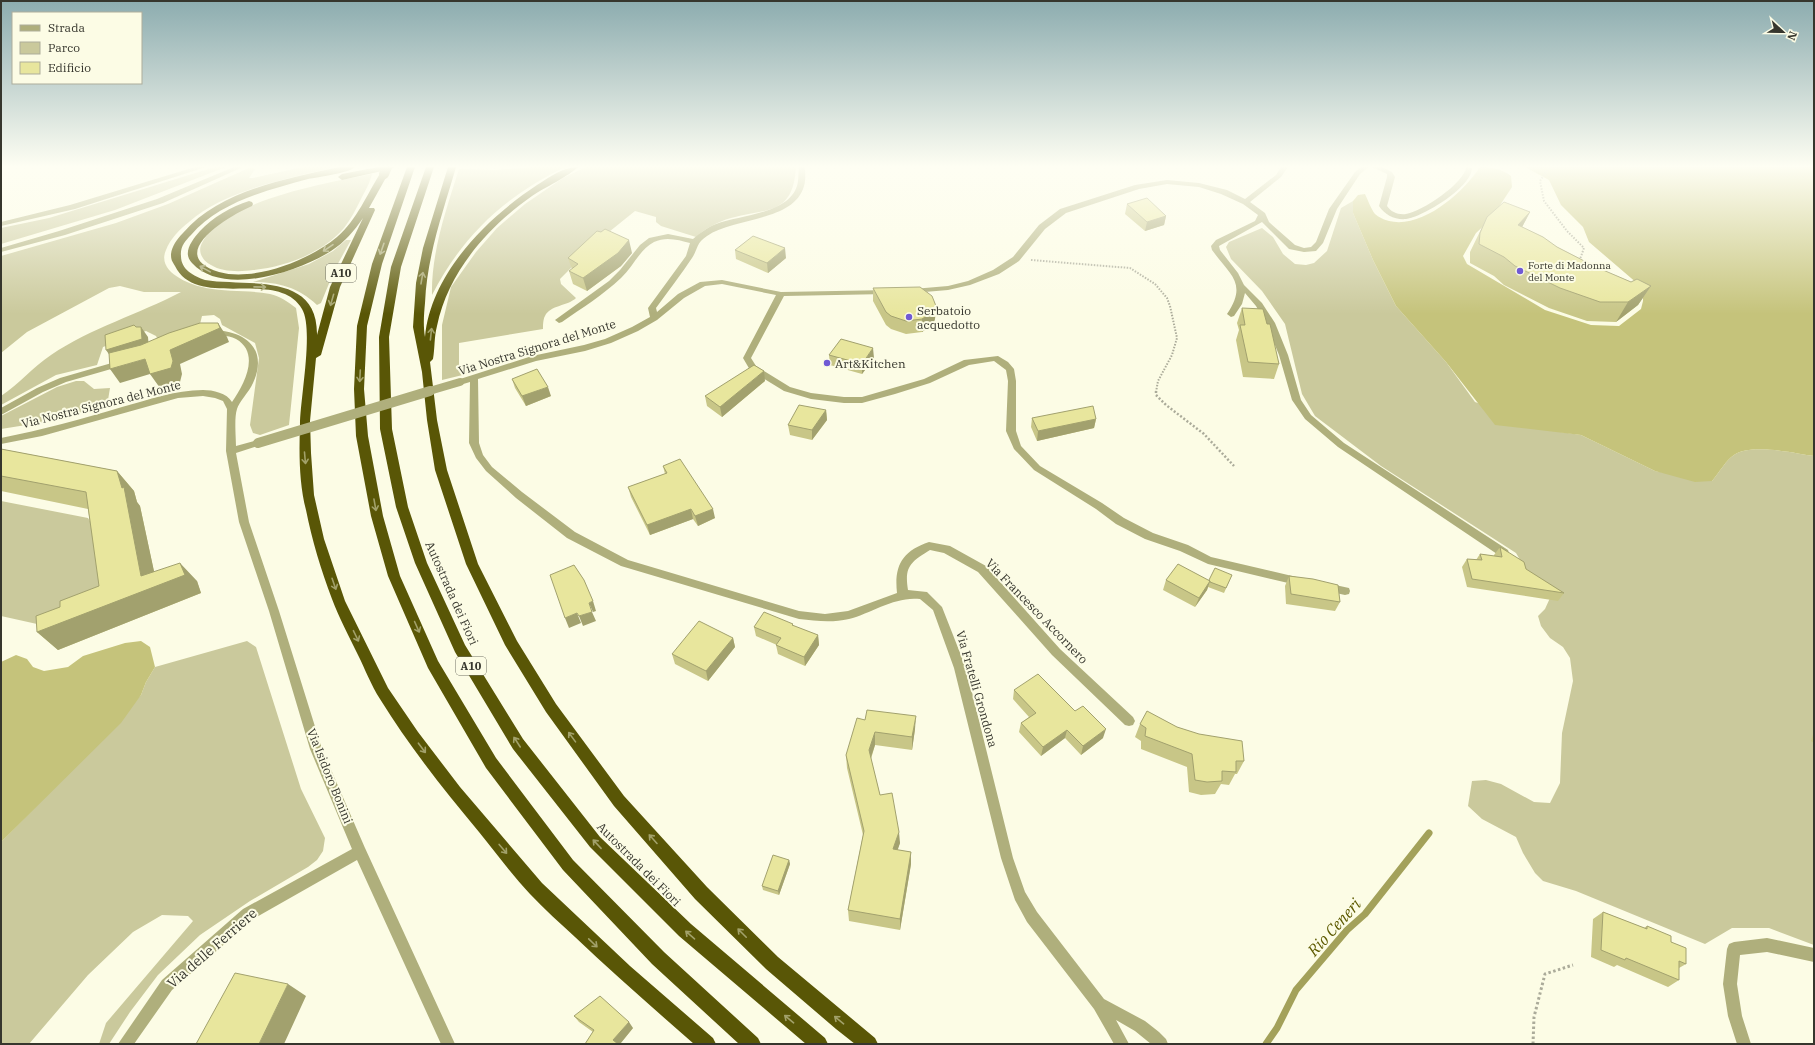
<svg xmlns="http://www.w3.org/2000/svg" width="1815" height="1045" font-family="'IBM Plex Serif',serif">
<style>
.green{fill:#cac99c}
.forest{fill:#c5c37b}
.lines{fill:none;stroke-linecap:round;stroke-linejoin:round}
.stream{stroke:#a3a15a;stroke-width:7}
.path-far2{stroke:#abab9a;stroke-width:2;stroke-dasharray:1.5 1.5;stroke-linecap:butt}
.path-far1{stroke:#abab9a;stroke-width:2.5;stroke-dasharray:2 2;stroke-linecap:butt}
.path{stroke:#abab9a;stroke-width:3;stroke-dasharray:2.5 2.5;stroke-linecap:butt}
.minor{fill:#afaf7c;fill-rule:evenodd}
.highway{fill:#595606;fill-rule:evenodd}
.minor-bridge-far1{stroke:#afaf7c;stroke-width:8}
.minor-bridge{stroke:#afaf7c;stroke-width:10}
.highway-bridge{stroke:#595606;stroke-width:10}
.wall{fill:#c8c687}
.shaded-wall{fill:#a2a16e}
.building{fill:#e8e69d;stroke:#a2a16e}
.oneway{stroke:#a2a16a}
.poi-dot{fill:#705ad4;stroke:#fcfce5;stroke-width:1.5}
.labels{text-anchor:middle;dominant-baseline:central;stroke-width:4;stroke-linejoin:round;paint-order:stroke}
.far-poi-label{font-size:10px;fill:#36362d;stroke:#fcfce5;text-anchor:start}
.shield{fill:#fcfce5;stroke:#717164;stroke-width:1}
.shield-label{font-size:11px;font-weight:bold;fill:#36362d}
.poi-label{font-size:12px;fill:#36362d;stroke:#fcfce5;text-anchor:start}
.street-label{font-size:12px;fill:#36362d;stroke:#fcfce5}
.near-street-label{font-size:14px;fill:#36362d;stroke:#fcfce5}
.near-water-label{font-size:16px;font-style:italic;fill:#5d5a00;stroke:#fcfce5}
</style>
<rect width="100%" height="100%" fill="#fcfce5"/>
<path class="green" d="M215,167h11l-111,43 -114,34v-16l48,-10z
M251,167l4,2 -6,9h4l50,-11h33c-46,11 -112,23 -147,55 -9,7 -19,17 -23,28 -10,22 24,35 40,38 21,4 43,2 64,6 10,2 18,8 26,14l3,20 -10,97 -29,10 -7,-2 -3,-8 9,-67 -4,-15 -33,-18 -2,-6 -6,-4 -12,1 -3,12 -39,16 -4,-8 -10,-5 -43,16 -6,18 -41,10 -55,30v-9c18,-12 32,-29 50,-41 40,-27 88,-41 130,-63h-37l-24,-6 -11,2 -82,44 -26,21v-97l115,-33 52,-19z
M533,167h32c-61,30 -102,68 -133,128 -1,-42 14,-85 27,-126l36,1z
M586,167h210c-3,49 -29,41 -65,51 -14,4 -25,10 -35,19l-35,-11 -5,-4v-5l-21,-6 -36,29 -39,39 1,5 15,14c-8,8 -26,7 -31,18 -2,3 -2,10 -2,13l-84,14v24l16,-4v9l-33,8v-55l9,-38 25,-35 21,-24 28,-24 38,-26z
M372,174c-2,9 -7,17 -11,25 -5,10 -10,20 -17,29 -21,25 -59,39 -91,42 -13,2 -31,2 -42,-5 -8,-4 -14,-13 -9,-22 22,-43 125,-60 170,-69z
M1353,201v12l20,47 23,46 50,56 29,40 86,30 20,3 74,36 57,10c7,-8 14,-21 22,-26 17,-12 60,-2 80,1v489l-45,-17h-37l-27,16 -129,-53 -33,-10 -8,-8 -12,-20 -7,-16 -34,-18 -14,-13 4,-25 14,-1 15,4 33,18 16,1 10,-20 2,-50 11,-52 -3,-23 -7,-11 -13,-9 -9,-12 -3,-10 7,-7 5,-11 -24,-28 -10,-17 -135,-87 -66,-50 -13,-22 -17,-70 -23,-33 -31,-32 -5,-12 3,-5 33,-14 11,9 10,17 12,10 11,1 8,-2 13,-12 14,-43z
M346,240h5l-16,29 -14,34 -4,2c-19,-18 -39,-23 -64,-23l56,-18 24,-13z
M76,381h8l10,8 16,-1 -3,18 -62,16 -44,7v-13l56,-29z
M1,501l87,17 3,5 11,76 -56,27 -45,-10z
M247,641l9,6 45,142 24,49 -2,13 -6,9 -9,7 -58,34 -50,34 -42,40 -28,37 -21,32h-10l7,-21 87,-102 -5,-5 -26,-1 -29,17 -45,43 -59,69h-28v-202l51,-52 89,-95 5,-13 9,-15z"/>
<path class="forest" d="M1480,167c12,0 22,2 31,9l1,11 -21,32 -15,14 -13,23 4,8 78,46 46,15 28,1 22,-17 2,-8v-11l-5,-6 -49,-42 -6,-15 -22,-22 -12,-25 -24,-13h289v289c-20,-3 -63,-13 -80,-1 -8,5 -15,18 -22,26l-17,1 -40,-11 -74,-36 -86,-10 -49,-63 -50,-56 -23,-46 -20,-47v-12l5,-6 7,-1c3,6 6,15 10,20 3,3 10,6 14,7 33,8 74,-28 91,-54z
M141,641l9,6 5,20 -9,15 -5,13 -20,28 -120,119v-180l15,-7 11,4 6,8 11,4 24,-4 15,-11 42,-13z"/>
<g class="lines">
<path class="stream" d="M1266,1044l11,-16 19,-38 51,-60 18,-16 64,-81"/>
<path class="path-far2" d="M1549,167l-9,14 4,20 23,30 17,17 -5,14
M1031,260l99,8 25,16 12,14 3,8 7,32 -5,17 -14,26 -2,11"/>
<path class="path-far1" d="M1156,391v4l10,10 38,29 30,32"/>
<path class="path" d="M1533,1044l1,-27 11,-43 28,-9"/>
<path class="minor" d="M195,167h11l-131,42 -74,17v-4l69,-17z
M234,167h9l-80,36 -98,32 -64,17v-4l58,-17 98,-32z
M799,167h6c0,6 1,13 -1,19 -10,36 -70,31 -97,50 -11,7 -9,13 -15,22 -11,17 -24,33 -36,50l1,4 21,-18 22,-12 22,-2 59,12 109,-2v4h-3l-103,2 -33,62 5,8 34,21 21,6 33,4h18l62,-18 40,-19 34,-4 10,6 6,7 2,12v50l5,15 19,20 62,37 22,15 29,15 35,12 23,12 94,22 1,3 -1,3 -4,1 -93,-22 -28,-13 -35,-12 -29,-15 -20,-15 -62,-39 -20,-21 -8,-18 2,-50 -2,-11 -12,-9 -25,4 -39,18 -35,11 -33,9h-18l-33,-4 -27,-8 -34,-21 -7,-12 33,-63 -54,-11 -17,2 -21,12 -27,22 -19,11 -27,12 -26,8 -49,10 -58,18 1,64 4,12 9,12 30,25 53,40 53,28 171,51 26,3 23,-3 49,-18c-3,-27 5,-42 32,-51l21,4 36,20 74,83 73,68 2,4 -2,4 -4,1 -4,-1 -73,-70 -74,-83 -34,-19 -14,-3c-19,12 -26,16 -22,40l19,2 15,15 24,61 47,190 12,34 12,20 67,87 41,22 14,11 7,7 2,5h-17l-16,-13 -19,-11 13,24h-15l-20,-35 -67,-87 -12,-22 -14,-42 -47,-190 -21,-58 -13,-11c-25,-3 -48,14 -71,20 -17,4 -33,2 -50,0l-178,-53 -54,-28 -51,-40 -30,-27 -10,-13 -7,-15 1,-61 -10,3 -4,-3 1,-2 75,-24 52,-11 21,-6 27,-12 18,-10 -2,-9 38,-52 4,-13c-11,-3 -24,-7 -36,-1 -14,7 -21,25 -33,36 -18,17 -39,30 -59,44l-3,1 -4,-3 54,-39 11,-11 20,-25 9,-7 19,-4 25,5c7,-6 15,-12 23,-15 24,-9 72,-10 81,-38 2,-6 1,-13 2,-19z
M1281,167h7l-7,10 -31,25 15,11 4,9 26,23 9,3 7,-1 5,-5 13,-33 26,-37 6,-5h8l-9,7 -23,35 -14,34 -7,8 -12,1 -15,-3 -27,-27 -43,24 1,4 18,23 6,12 18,18 13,20 13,32 13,45 10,15 33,28 164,107 1,3 -1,3h-8l-162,-109 -33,-28 -13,-19 -13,-45 -13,-32 -10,-17 -11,-13 -3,11 -8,12 -3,1 -4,-3c21,-31 3,-39 -15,-64l-1,-4 5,-6 39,-19 3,-6 -15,-11 -22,-10 -22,-7 -32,-3 -28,5 -73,24 -21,16 -26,32 -20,13 -29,11 -22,5 -35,3 -4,-2 4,-2 35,-3 20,-5 25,-11 20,-13 26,-32 21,-16 75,-24 32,-5 32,3 28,7 18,9 31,-24z
M1372,167h10l10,5 3,5 -8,29c4,6 11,9 19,8 15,-2 59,-31 60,-47l6,1c0,19 -49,49 -66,51 -11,1 -21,-4 -27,-13l8,-29v-3z
M211,330c33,0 58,18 42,53 -4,9 -14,19 -16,26 -3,9 -1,28 -1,37l22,-6 5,3 -2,2 -25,8 13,69 30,89 43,138 43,99 90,196h-14l-84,-184 -104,59 -81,71 -38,54h-16l44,-64 81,-71 109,-60 -42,-100 -41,-138 -30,-89 -13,-71 1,-42 -4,-8 -8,-3 -12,-2 -25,2 -136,38 -41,8v-6c41,-8 81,-19 121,-31 26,-7 53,-17 81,-17 10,0 24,3 29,12 12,-17 29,-49 4,-63 -9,-5 -19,-2 -28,-4v-4z
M122,360l4,3 -1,2 -59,17 -23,10 -42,23v-7l36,-20 23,-10z
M1326,583l23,5 1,3 -1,3 -4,1 -23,-5 -1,-3 1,-3z
M1767,938l47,10v14l-47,-10 -27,3 -3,29 5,32 9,28h-14l-9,-28 -5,-32 4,-35 2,-5 5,-2z"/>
<path class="highway" d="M339,167h16c-6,6 -37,10 -47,12 -40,11 -89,23 -117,56 -6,6 -11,12 -10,21 0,14 13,20 24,24 42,7 113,-9 112,55l13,-48 33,-69c-9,13 -18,24 -32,33 -33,21 -108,46 -139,12 -10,-10 0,-23 8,-32 12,-13 32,-25 49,-30l3,1 1,2 -1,2c-22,9 -89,49 -33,66 35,10 91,-12 118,-35 20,-17 30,-43 44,-65l3,-1 4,3 -19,34h5l1,2 -35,77 -19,68 -5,3 -6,63 1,32 3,42 10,44 21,62 43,87 30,44 42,55 82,96 88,83 83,72 3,6h-22c-40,-35 -80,-70 -119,-107 -15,-14 -31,-28 -45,-43 -18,-19 -34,-41 -51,-62 -35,-42 -70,-86 -99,-133 -9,-14 -15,-30 -22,-44 -9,-19 -19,-37 -26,-56 -11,-29 -20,-59 -26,-89 -7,-27 -7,-57 -6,-85 0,-26 14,-96 2,-116 -24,-42 -105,2 -127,-43 -3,-5 -4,-6 -4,-12 1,-8 6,-15 12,-21 37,-43 103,-54 156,-66z
M378,167h17l-4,2 -49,11 -4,-3 4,-3z
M407,167h8l-33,97 -15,62 -3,63 4,47 15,80 17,60 38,85 58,97 77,102 91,92 94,86 3,6h-22l-87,-80 -89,-94 -77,-102 -58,-100 -40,-92 -17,-60 -15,-80 -2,-47 3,-63 15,-62z
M426,167h8l-33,100 -12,70 3,92 16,78 19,56 38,82 58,94 77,98 91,87 134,114 3,6h-22l-127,-108 -89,-89 -77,-98 -58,-97 -40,-89 -19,-56 -16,-78 -1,-92 12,-70z
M448,167h8c-13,45 -29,89 -31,136 -1,11 -2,22 0,34 6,-64 62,-119 112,-152 13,-8 26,-18 41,-18 -9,9 -34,21 -46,29 -44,31 -84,76 -95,130 -3,11 -2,22 -4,33l-3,3 7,58 10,50 31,94 39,77 39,63 68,92 83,91 71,70 97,81 3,6h-23l-19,-15 -70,-60 -71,-70 -81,-93 -68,-94 -41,-67 -39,-81 -31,-94 -8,-50 -5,-48 -9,-45 3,-44 7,-35z"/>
<path class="minor-bridge-far1" d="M426,392l34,-10"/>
<path class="minor-bridge" d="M258,443l172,-52"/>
<path class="highway-bridge" d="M384,174l3,-7"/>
</g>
<path class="wall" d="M1127,204l39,12 -2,9 -19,6 -20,-17z
M1530,212l-8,15 35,20 39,20 35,15 20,4 -13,19 -22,17 -29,-1 -38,-13 -45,-23 -10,-9 -24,-13v-11l17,-35z
M735,250l51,8 -18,15 -32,-14z
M632,253l-11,13 -34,25 -14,-7 -4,-13 3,-2 -4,-11z
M873,288l63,18 -1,13 -2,5 -11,8 -16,2 -15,-5 -5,-4 -13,-24z
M1242,308l37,56 -5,15 -31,-2 -7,-37 3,-10 -2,-7z
M829,355l45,3 -12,16 -32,-9z
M512,379l39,17 -25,10 -11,-18z
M765,381l-43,36 -15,-11 -2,-10z
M826,410l1,10 -15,20 -22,-5 -2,-10z
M1032,418l64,1 -2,9 -57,13 -6,-14z
M1,449l116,22 17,20 3,11 3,4 14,66 43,9 4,12 -143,57 -21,-18 23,-25 39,-21 -11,-77 -87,-18z
M663,466l52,52 -17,8 -5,-7 -43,16 -19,-38 -3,-10 37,-13z
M1500,547l26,22 38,24 -6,8 -91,-14 -5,-20 5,-8 9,1 4,-6 14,2v-1z
M1232,575l-8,18 -16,-6 -1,3 -12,17 -32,-17 3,-10h43z
M1289,576l51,26 -5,9 -49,-7 -1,-18z
M793,624v2l25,9 1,10 -14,21 -27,-12 -2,-9h1l-21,-9 -2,-9z
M733,638l2,9 -27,34 -33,-17 -3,-10z
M1014,690l61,21 28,27 -22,17 -16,-17 -24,18 -22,-24 2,-9 8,-6 -16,-18z
M865,720l50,9 -3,21 -37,-5 -4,14 9,36 20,48 -3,7 14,2v12l-11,66 -51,-9 -1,-11 15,-75 -16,-67 -1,-13z
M1140,724l37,3 67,34 -7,13h-2l-6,11 -8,-1 -6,10 -14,1 -12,-3 -2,-25 -46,-18v-8l-6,-4z
M1814,731v12l-3,-2z
M789,860l1,4 -11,31 -16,-5 -1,-4z
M1603,912l41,16 3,-2 24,16 15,22 -7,4v12l-11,7 -51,-22 -3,2 -23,-10 2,-38z
M574,1016l59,12 -13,16h-35l8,-12 -14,-10z"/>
<path class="shaded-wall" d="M1530,212l-10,19 -2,-6z
M1166,216l-2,9 -19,6 2,-9z
M629,240l3,13 -11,13 -34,25 -4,-13z
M785,248l1,10 -18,15 -1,-10z
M1651,286l-13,19 -22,17 12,-20z
M936,306l-1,13 -2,5 -11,8v-13z
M218,323l9,14 2,5 -49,22 2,10 -2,8 -20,6 -10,-14 -30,9 -10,-14 35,-10 25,-9z
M141,327l7,10 1,12 -36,11 -7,-10z
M873,348l1,10 -12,16v-10z
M764,371l1,10 -43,36 -2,-10z
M548,387l3,9 -25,10 -4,-10z
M826,410l1,10 -15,20v-10z
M1096,419l-2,9 -57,13 1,-10z
M117,471l17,20 3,11 3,4 17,79 23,-22 17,18 4,12 -143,57 -21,-18 104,-56z
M691,509l2,10 -43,16 -3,-10z
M713,509l2,9 -17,8 -3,-10z
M1210,581l-3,9 -12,17 4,-9z
M593,601l3,10 -3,1 -4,-9z
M592,612l4,9 -13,5 -4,-10z
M577,613l4,10 -12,5 -4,-10z
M818,635l1,10 -14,21 -1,-9z
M733,638l2,9 -27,34 -2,-10z
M916,716l-1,13 -3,21v-13z
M1106,729l-3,9 -22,17 2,-9z
M1067,730l-2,8 -24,18 2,-9z
M875,732v13l-6,18v-13z
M899,832l1,11 -6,18 -1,-12z
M911,852v12l-11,66v-11z
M789,860l1,4 -11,31 -1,-4z
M288,984l18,12 -22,48h-25z
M629,1022l4,6 -13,16h-4l-3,-4z"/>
<path class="building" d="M1147,198l19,18 -19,6 -20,-18z
M1504,202l26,10 -12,13 25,12 14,10 39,20 35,15 6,-3 14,7 -23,16h-28l-40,-14 -45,-22 -11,-9 -25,-13 1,-11 7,-16z
M605,229l24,11 -11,13 -35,25 -14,-7 9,-7 -10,-6 29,-27 4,1z
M753,236l32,12 -18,15 -32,-13z
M920,287l12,9 4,10 -2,5 -12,8 -16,2 -15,-5 -5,-4 -13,-24z
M1242,308l21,1 4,15h3l9,40 -31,-2 -8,-37h5z
M200,323h18l2,5 -50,22 3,11 -2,7 -21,6 -5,-15 -35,10 -1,-16 32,-8 28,-12z
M134,325l2,2h5l1,12 -36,11 -1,-15z
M841,339l32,9 -11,16 -33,-9z
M754,365l10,6 -44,36 -15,-11z
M537,369l11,18 -26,9 -10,-17z
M799,405l27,5 -14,20 -24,-5z
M1093,406l3,13 -58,12 -6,-13z
M1,449l116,22 5,17 2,-1 17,89 39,-13 5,12 -148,57 -1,-16 24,-9v-6l39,-15 -13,-94 -85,-16z
M680,459l33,50 -18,7 -4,-7 -44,16 -19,-38 39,-14 -4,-7z
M1500,547l24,15 2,7 38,24 -92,-14 -5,-20 15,1 -2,-6 22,3z
M1178,564l32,17 -11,17 -33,-18z
M574,565l10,15 9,21 -4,2 3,9 -13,4 -2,-3 -12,5 -15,-43z
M1215,568l17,7 -6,13 -16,-6v-1l-1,-1z
M1289,576l24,3 25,6 2,17 -49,-8z
M764,612l29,12 -1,1 26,10 -14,22 -28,-12 5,-7 -27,-11z
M699,621l34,17 -27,33 -34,-17z
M1038,674l37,37 8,-5 23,23 -23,17 -16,-16 -24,17 -22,-24 15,-10 -22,-23z
M867,710l49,6 -4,21 -37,-5 -6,18 11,45 12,-2 7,39 -6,17 18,3 -11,67 -52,-9 16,-79 -18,-76 11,-37 8,2z
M1147,711l30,16 22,7 43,7 2,20h-8v11l-14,-1v10l-15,1 -12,-2 -3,-26 -47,-18 1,-8 -6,-4z
M773,855l16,5 -11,31 -16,-5z
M1603,912l44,17v-3l24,10v6l15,6v16l-7,-3v19l-53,-22 -1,2 -24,-10z
M235,973l53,11 -29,60h-63z
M600,996l29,26 -16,18 5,4h-33l9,-14 -20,-14z"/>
<defs><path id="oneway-shaft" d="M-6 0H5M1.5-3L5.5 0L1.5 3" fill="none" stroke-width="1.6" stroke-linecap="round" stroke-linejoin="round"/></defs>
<g class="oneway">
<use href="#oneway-shaft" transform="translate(328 248) rotate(146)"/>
<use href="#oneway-shaft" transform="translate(382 249) rotate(109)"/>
<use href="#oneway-shaft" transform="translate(205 269) rotate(-151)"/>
<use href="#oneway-shaft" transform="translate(422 278) rotate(-80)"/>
<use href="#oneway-shaft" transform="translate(260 287) rotate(1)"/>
<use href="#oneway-shaft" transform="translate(332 300) rotate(106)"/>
<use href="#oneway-shaft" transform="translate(431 334) rotate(-84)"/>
<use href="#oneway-shaft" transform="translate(360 376) rotate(93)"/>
<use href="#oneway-shaft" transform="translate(305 458) rotate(85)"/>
<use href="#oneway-shaft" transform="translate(375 505) rotate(80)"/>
<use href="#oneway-shaft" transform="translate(334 584) rotate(71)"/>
<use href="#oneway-shaft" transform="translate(417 627) rotate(66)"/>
<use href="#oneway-shaft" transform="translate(356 636) rotate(64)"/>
<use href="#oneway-shaft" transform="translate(572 737) rotate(-126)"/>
<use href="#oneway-shaft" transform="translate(517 742) rotate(-123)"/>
<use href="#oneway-shaft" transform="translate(422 748) rotate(53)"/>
<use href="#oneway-shaft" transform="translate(653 839) rotate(-132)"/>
<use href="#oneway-shaft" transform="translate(597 844) rotate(-133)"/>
<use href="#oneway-shaft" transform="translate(503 849) rotate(50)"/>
<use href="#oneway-shaft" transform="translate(742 933) rotate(-135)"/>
<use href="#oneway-shaft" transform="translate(690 935) rotate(-139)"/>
<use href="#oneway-shaft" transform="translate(593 943) rotate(44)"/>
<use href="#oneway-shaft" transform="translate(789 1019) rotate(-140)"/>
<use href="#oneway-shaft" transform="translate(839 1020) rotate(-140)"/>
</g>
<linearGradient id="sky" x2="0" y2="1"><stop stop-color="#8cacaf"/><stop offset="0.53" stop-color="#fefef3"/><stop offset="1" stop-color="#fefef3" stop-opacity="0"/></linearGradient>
<rect width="1815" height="314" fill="url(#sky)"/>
<g class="poi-dot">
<circle cx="1520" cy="271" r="4"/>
<circle cx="909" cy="317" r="4"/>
<circle cx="827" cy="363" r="4"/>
</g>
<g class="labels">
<g class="far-poi-label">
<text x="1528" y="265">Forte di Madonna<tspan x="1528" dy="12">del Monte</tspan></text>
</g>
<g class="shield">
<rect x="326" y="264" width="30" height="18" rx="3"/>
<rect x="456" y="657" width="30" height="18" rx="3"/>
</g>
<g class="shield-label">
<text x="341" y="273">A10</text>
<text x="471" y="666">A10</text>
</g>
<g class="poi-label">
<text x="917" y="310">Serbatoio<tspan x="917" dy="14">acquedotto</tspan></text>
<text x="835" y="363">Art&amp;Kitchen</text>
</g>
<g class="street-label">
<text transform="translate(537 347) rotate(-17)">Via Nostra Signora del Monte</text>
<text transform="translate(101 404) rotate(-14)">Via Nostra Signora del Monte</text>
<text transform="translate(452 593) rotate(66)">Autostrada dei Fiori</text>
<text transform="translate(1037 611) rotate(46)">Via Francesco Accornero</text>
<text transform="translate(977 689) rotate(74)">Via Fratelli Grondona</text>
<text transform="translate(330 776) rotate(68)">Via Isidoro Bonini</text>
<text transform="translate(639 864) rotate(45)">Autostrada dei Fiori</text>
</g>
<g class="near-street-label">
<text transform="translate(212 948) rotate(-41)">Via delle Ferriere</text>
</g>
<g class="near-water-label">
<text transform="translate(1334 927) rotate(-48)">Rio Ceneri</text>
</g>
</g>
<rect width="1815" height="1045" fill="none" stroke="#36362d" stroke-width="4"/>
<rect x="12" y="12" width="130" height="72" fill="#fcfce5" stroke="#adad9b"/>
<rect x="20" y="25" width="20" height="6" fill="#afaf7c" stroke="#adad9b"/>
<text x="48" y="32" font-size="12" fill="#36362d">Strada</text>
<rect x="20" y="42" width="20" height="12" fill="#cac99c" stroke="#adad9b"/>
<text x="48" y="52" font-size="12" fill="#36362d">Parco</text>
<rect x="20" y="62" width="20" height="12" fill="#e8e69d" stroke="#adad9b"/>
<text x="48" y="72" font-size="12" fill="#36362d">Edificio</text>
<g transform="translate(1783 32) rotate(112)" stroke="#fcfce5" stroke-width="3" paint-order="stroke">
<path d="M0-3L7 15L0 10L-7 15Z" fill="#36362d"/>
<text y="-6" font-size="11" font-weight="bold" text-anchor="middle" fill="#36362d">N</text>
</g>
</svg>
